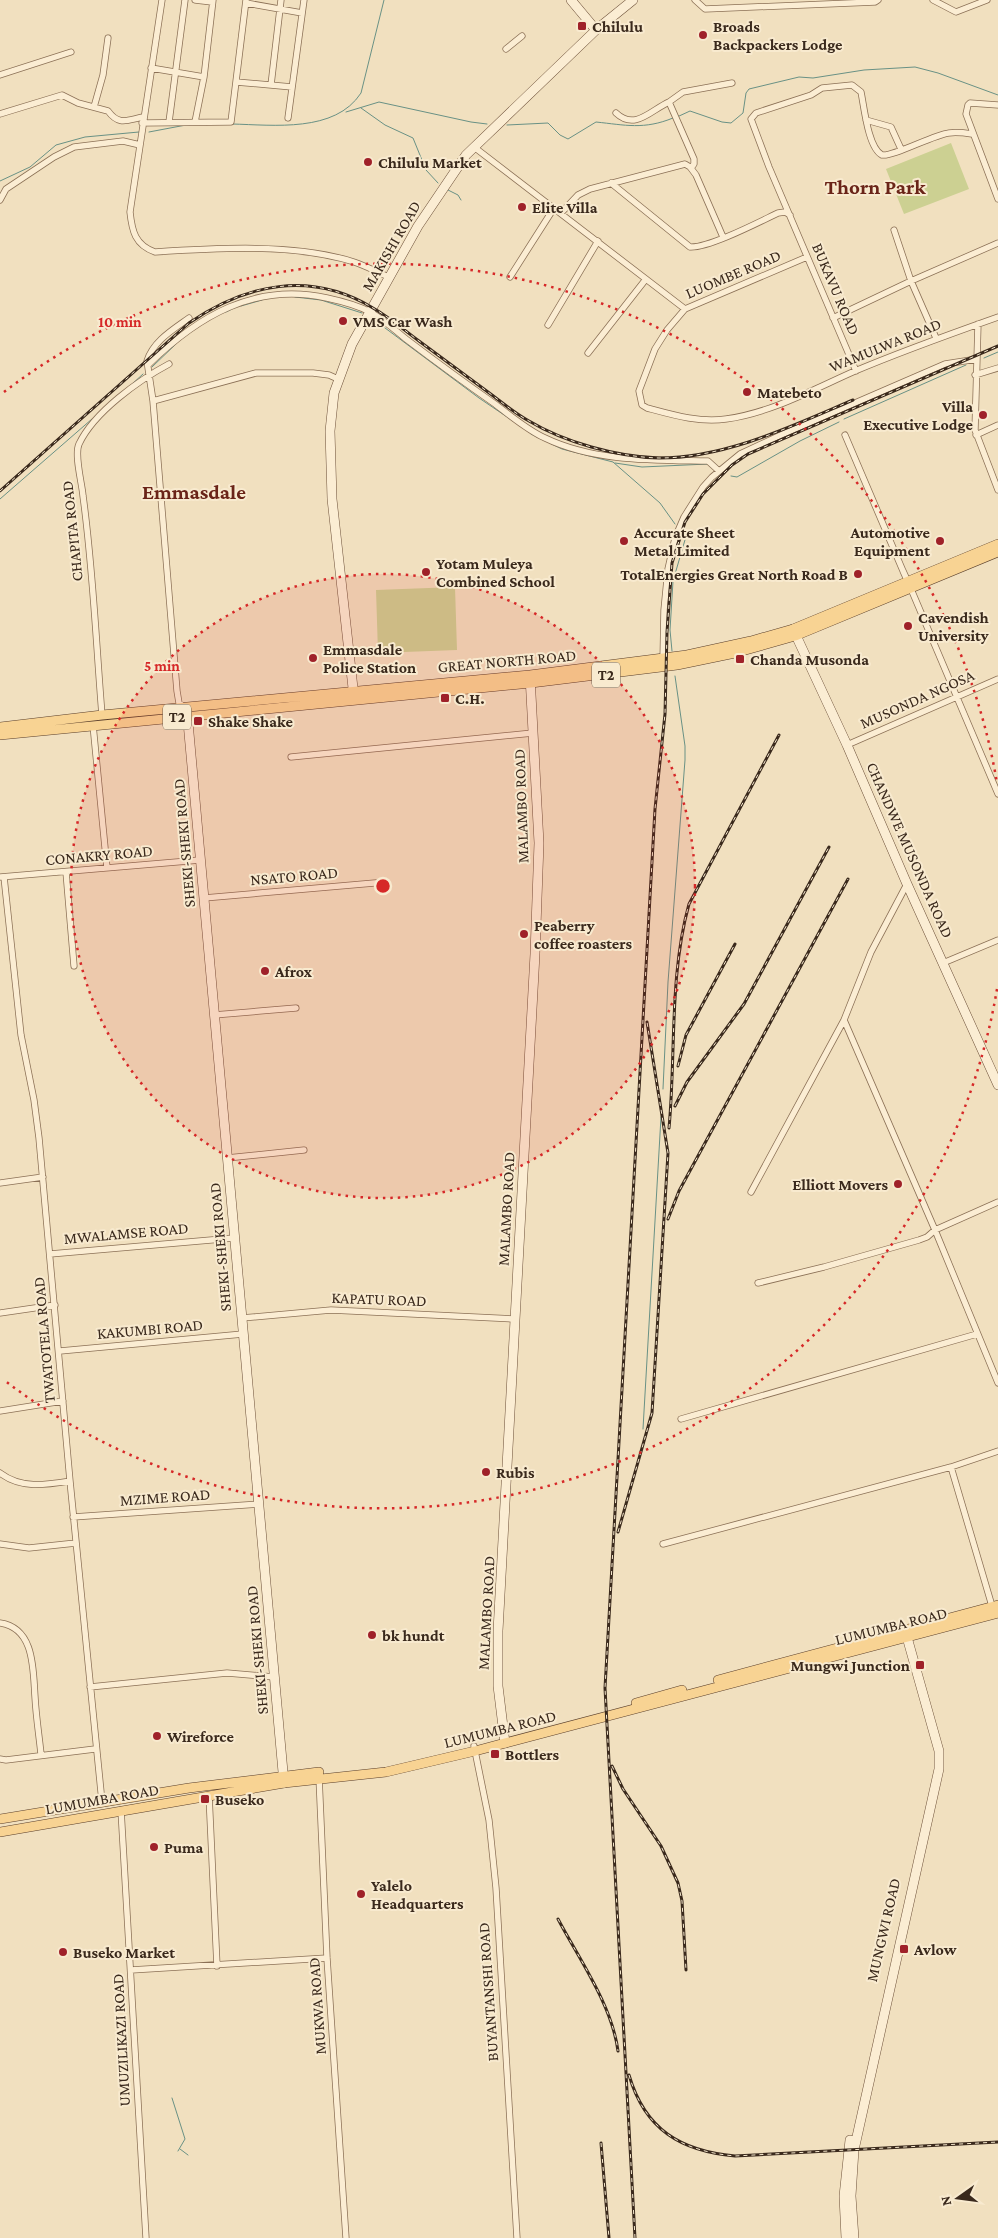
<svg xmlns="http://www.w3.org/2000/svg" width="998" height="2238" font-family="'Crimson Pro',serif">
<style>
.green{fill:#ccd092}
.lines{fill:none;stroke-linecap:round;stroke-linejoin:round}
.stream{stroke:#699185;stroke-width:1}
.street-casing{stroke:#8b7056;stroke-width:7}
.secondary-casing{stroke:#6d5039;stroke-width:10}
.primary-casing{stroke:#593e2b;stroke-width:10}
.street{stroke:#fbedd3;stroke-width:5.5}
.secondary{stroke:#fbedd3;stroke-width:9}
.primary{stroke:#f8d393;stroke-width:9}
.rail-casing{stroke:#3a291c;stroke-width:3}
.rail{stroke:#f8eacf;stroke-width:1;stroke-dasharray:4;stroke-linecap:butt}
.ring{fill:none;stroke:#d62828;stroke-width:2.5;stroke-dasharray:2.5 5}
.poi-dot{fill:#9f2129;stroke:#f8eacf;stroke-width:2}
.labels{text-anchor:middle;dominant-baseline:central;stroke-width:4;stroke-linejoin:round;paint-order:stroke}
.shield{fill:#f8eacf;stroke:#736352;stroke-width:1}
.shield-label{font-size:15px;font-weight:bold;fill:#3a291c}
.poi-label{font-size:16px;font-weight:bold;fill:#3a291c;stroke:#f8eacf;text-anchor:start}
.street-label{font-size:16px;fill:#3a291c;stroke:#f8eacf}
.district-label{font-size:21px;font-weight:bold;fill:#6a2418;stroke:#f8eacf}
.centre{fill:#d62828;stroke:#f8eacf;stroke-width:2.5}
.ring-label{font-size:15px;text-anchor:middle;font-weight:bold;fill:#d62828;stroke:#f8eacf;stroke-width:4;stroke-linejoin:round;paint-order:stroke}
</style>
<rect width="100%" height="100%" fill="#f1e0bf"/>
<path class="green" d="M951,143l18,46 -65,25 -18,-45z
M455,587l2,63 -79,3 -2,-63z"/>
<g class="lines">
<path class="stream" d="M361,108l24,17 28,13 13,32 12,13
M346,112l33,-10 92,20 16,2
M677,117l13,-6 32,11 9,1 12,-10 3,-20 3,-4 50,-12 14,1 51,-8 51,-3 23,6 60,22
M232,124c42,1 103,9 129,-31l23,-93
M507,125l41,-2 12,12 8,4 28,-17c29,3 48,8 77,-4
M149,132l37,-7
M0,181l30,-14 26,-22 29,-8 54,-5
M448,190l10,5 3,5
M295,297l26,3 41,13
M241,306l21,-6
M226,312l6,-3
M373,319l106,79 37,25
M984,358l14,-6
M152,367l24,-23
M131,385l12,-11
M844,419l122,-54
M531,434l31,15 51,13 47,41 15,21
M615,463l27,4 66,-3
M731,476l6,1 63,-36 39,-19
M0,499l92,-80
M672,651l-2,-21 3,-49 14,-48 -2,-4
M663,1089l5,-107 17,-222v-14l-10,-70
M643,1429l18,-312
M172,2098l13,41 -7,12
M180,2149l8,6"/>
<g class="street-casing">
<path id="street" d="M162,0l-32,212c2,19 5,33 25,40 61,-4 140,-9 199,10 12,4 23,10 35,15
M195,0l17,2
M695,0l10,9 170,-7 3,-2
M933,0l23,12 31,-12
M246,3l56,10
M506,49l16,-13
M151,68l53,9
M0,75l71,-23
M236,82l56,5
M271,85l10,-85
M998,105l-28,-2 -2,2 -2,9 32,85
M94,107l9,-32 5,-37
M616,113c19,18 35,-3 53,-11
M0,114l62,-19 16,8 30,8c11,15 19,9 35,6
M288,118l16,-118
M866,120l25,7 10,22
M169,122l16,-122
M195,122l9,-45 9,-77
M142,123l89,-1 15,-122
M474,147l211,162
M691,168l3,-4v-5l-25,-57 14,-10 49,-9
M611,183l79,64c19,1 69,-25 88,-34l7,-1 5,3
M0,200l6,-11 48,-32 20,-10 49,-6 17,4
M561,213l17,-18 12,-6 95,-25 5,3 6,8 27,62
M894,230l17,51 25,57
M807,257l-122,52 -18,21 -12,19 -16,42 3,14 5,3c26,7 53,15 79,11 45,-6 88,-30 129,-48 47,-20 95,-37 143,-54
M510,277l44,-69
M833,318l78,-37 87,-38
M978,324l-3,106 23,60
M548,325l50,-84
M588,353l58,-74
M148,365c50,-49 107,-83 179,-67 14,3 30,7 43,14 13,7 25,18 36,27 29,22 59,44 89,65 16,12 32,26 50,34 50,24 109,22 163,23l11,10
M856,371l-87,-204 -18,-48 5,-6 55,-18 11,-7 30,-3 9,7c3,14 7,56 21,63 11,2 51,-20 67,-22 7,-1 16,0 23,1
M975,375l23,-7
M153,401l103,-28h57l16,2 9,4
M845,435l58,136 5,11h2
M976,435l22,-10
M911,589l87,205
M663,660l1,-50 4,-41 7,-31 9,-21 19,-30 9,-10 28,-23 41,-19 164,-71 32,-5
M186,708l-7,-5 -2,-12 -24,-290 -6,-40c6,-20 27,-32 42,-43
M102,715c-6,-73 -9,-147 -19,-219 -1,-13 -9,-41 -4,-52 15,-32 60,-64 90,-80
M93,725l14,143
M847,745l151,-66
M291,757l242,-24
M66,872l8,94
M0,877l200,-17
M4,877l17,158 13,65 5,38 31,343 32,321
M907,884l-36,68 -27,68 91,210 63,153
M204,898l182,-16
M943,963l55,-23
M214,1015l82,-7
M227,1158l77,-8
M0,1183l43,-6
M751,1192l93,-172
M50,1254l184,-16
M758,1283l66,-16 95,-27 8,-3 8,-7 63,-28
M0,1313l55,-8
M242,1318l89,-8 184,9
M60,1351l183,-17
M0,1411l63,-10
M681,1419l296,-85
M951,1467l47,-16
M0,1473c21,16 45,12 70,8
M73,1517l185,-13
M0,1544l29,4 47,-5
M663,1544l288,-77 41,139
M0,1623c35,5 33,47 35,74 1,19 4,38 6,57
M90,1687l137,-14 47,4
M474,1746l15,74 7,68 21,350
M0,1759l6,1 89,-11
M319,1777l8,181 19,280
M209,1795l8,171
M121,1810l25,428
M131,1970l196,-12"/>
</g>
<g class="secondary-casing">
<path id="secondary" d="M571,0l25,30
M793,629l54,116 60,139 91,201
M354,697l-22,-198 -2,-68 4,-38 18,-49 66,-118 48,-71 130,-125 37,-30
M187,711l97,1072
M505,1743l-7,-57v-55l37,-677 4,-111 -9,-167
M846,2238l-2,-42 6,-56
M854,2238l-3,-42 3,-46 85,-381v-18l-34,-121"/>
</g>
<g class="primary-casing">
<path id="primary" d="M0,727l102,-12 428,-40 157,-20 64,-14 42,-12 205,-85
M0,735l531,-52 146,-18 58,-12 60,-17 203,-84
M718,1680l280,-75
M636,1703l46,-13
M0,1819l189,-31 130,-16
M0,1832l284,-49 102,-11 89,-21 523,-138"/>
</g>
<use href="#street" class="street"/>
<use href="#secondary" class="secondary"/>
<use href="#primary" class="primary"/>
<g class="rail-casing">
<path id="rail" d="M0,491l189,-168c57,-39 121,-53 184,-15 16,9 31,22 46,33 24,18 49,36 73,54 12,9 24,19 37,26 35,21 88,36 130,37 67,0 133,-32 194,-58
M678,1066l8,-31 49,-91
M675,1106l12,-24 57,-78 85,-157
M669,1128c7,-74 0,-152 20,-224l90,-169
M668,1219l11,-28 169,-312
M618,1532l34,-119 16,-260 -21,-131
M612,1766l11,23 38,57 17,37 4,18 4,69
M558,1919c21,40 54,86 60,132
M629,2075c16,55 52,76 106,81l263,-14
M601,2143l8,95
M635,2238l-30,-550 50,-879 10,-95 2,-82 5,-69 13,-41 18,-28 29,-29 16,-11 250,-108"/>
</g>
<use href="#rail" class="rail"/>
</g>
<circle cx="383" cy="886" r="312" fill="#d62828" fill-opacity=".12"/>
<g class="ring">
<circle cx="383" cy="886" r="312"/>
<path d="M997 989A623 623 0 0 1 4 1380M4 392A623 623 0 0 1 997 783"/>
</g>
<g class="poi-dot">
<rect x="577" y="21" width="10" height="10" rx="2.5"/>
<circle cx="703" cy="35" r="5"/>
<circle cx="368" cy="162" r="5"/>
<circle cx="522" cy="207" r="5"/>
<circle cx="343" cy="321" r="5"/>
<circle cx="747" cy="392" r="5"/>
<circle cx="983" cy="415" r="5"/>
<circle cx="624" cy="541" r="5"/>
<circle cx="940" cy="541" r="5"/>
<circle cx="426" cy="572" r="5"/>
<circle cx="858" cy="574" r="5"/>
<circle cx="908" cy="626" r="5"/>
<circle cx="313" cy="658" r="5"/>
<rect x="735" y="654" width="10" height="10" rx="2.5"/>
<rect x="440" y="693" width="10" height="10" rx="2.5"/>
<rect x="193" y="716" width="10" height="10" rx="2.5"/>
<circle cx="524" cy="934" r="5"/>
<circle cx="265" cy="971" r="5"/>
<circle cx="898" cy="1184" r="5"/>
<circle cx="486" cy="1472" r="5"/>
<circle cx="372" cy="1635" r="5"/>
<rect x="915" y="1660" width="10" height="10" rx="2.5"/>
<circle cx="157" cy="1736" r="5"/>
<rect x="490" y="1749" width="10" height="10" rx="2.5"/>
<rect x="200" y="1794" width="10" height="10" rx="2.5"/>
<circle cx="154" cy="1847" r="5"/>
<circle cx="361" cy="1894" r="5"/>
<rect x="899" y="1944" width="10" height="10" rx="2.5"/>
<circle cx="63" cy="1952" r="5"/>
</g>
<g class="labels">
<g class="shield">
<rect x="592" y="662.5" width="28" height="25" rx="4"/>
<rect x="163" y="704.5" width="28" height="25" rx="4"/>
</g>
<g class="shield-label">
<text x="606" y="675">T2</text>
<text x="177" y="717">T2</text>
</g>
<g class="poi-label">
<text x="592" y="26">Chilulu</text>
<text x="713" y="26">Broads<tspan x="713" dy="18">Backpackers Lodge</tspan></text>
<text x="378" y="162">Chilulu Market</text>
<text x="532" y="207">Elite Villa</text>
<text x="353" y="321">VMS Car Wash</text>
<text x="757" y="392">Matebeto</text>
<text x="973" y="406" text-anchor="end">Villa<tspan x="973" dy="18">Executive Lodge</tspan></text>
<text x="634" y="532">Accurate Sheet<tspan x="634" dy="18">Metal Limited</tspan></text>
<text x="930" y="532" text-anchor="end">Automotive<tspan x="930" dy="18">Equipment</tspan></text>
<text x="436" y="563">Yotam Muleya<tspan x="436" dy="18">Combined School</tspan></text>
<text x="848" y="574" text-anchor="end">TotalEnergies Great North Road B</text>
<text x="918" y="617">Cavendish<tspan x="918" dy="18">University</tspan></text>
<text x="323" y="649">Emmasdale<tspan x="323" dy="18">Police Station</tspan></text>
<text x="750" y="659">Chanda Musonda</text>
<text x="455" y="698">C.H.</text>
<text x="208" y="721">Shake Shake</text>
<text x="534" y="925">Peaberry<tspan x="534" dy="18">coffee roasters</tspan></text>
<text x="275" y="971">Afrox</text>
<text x="888" y="1184" text-anchor="end">Elliott Movers</text>
<text x="496" y="1472">Rubis</text>
<text x="382" y="1635">bk hundt</text>
<text x="910" y="1665" text-anchor="end">Mungwi Junction</text>
<text x="167" y="1736">Wireforce</text>
<text x="505" y="1754">Bottlers</text>
<text x="215" y="1799">Buseko</text>
<text x="164" y="1847">Puma</text>
<text x="371" y="1885">Yalelo<tspan x="371" dy="18">Headquarters</tspan></text>
<text x="914" y="1949">Avlow</text>
<text x="73" y="1952">Buseko Market</text>
</g>
<g class="street-label">
<text transform="translate(391 246) rotate(-60)">MAKISHI ROAD</text>
<text transform="translate(733 274) rotate(-23)">LUOMBE ROAD</text>
<text transform="translate(836 289) rotate(67)">BUKAVU ROAD</text>
<text transform="translate(885 345) rotate(-22)">WAMULWA ROAD</text>
<text transform="translate(72 531) rotate(-96)">CHAPITA ROAD</text>
<text transform="translate(507 661) rotate(-5)">GREAT NORTH ROAD</text>
<text transform="translate(917 699) rotate(-24)">MUSONDA NGOSA</text>
<text transform="translate(521 806) rotate(-92)">MALAMBO ROAD</text>
<text transform="translate(184 843) rotate(-95)">SHEKI-SHEKI ROAD</text>
<text transform="translate(910 850) rotate(66)">CHANDWE MUSONDA ROAD</text>
<text transform="translate(99 855) rotate(-5)">CONAKRY ROAD</text>
<text transform="translate(294 876) rotate(-5)">NSATO ROAD</text>
<text transform="translate(506 1209) rotate(-87)">MALAMBO ROAD</text>
<text transform="translate(126 1233) rotate(-5)">MWALAMSE ROAD</text>
<text transform="translate(220 1247) rotate(-95)">SHEKI-SHEKI ROAD</text>
<text transform="translate(379 1299) rotate(2)">KAPATU ROAD</text>
<text transform="translate(150 1329) rotate(-5)">KAKUMBI ROAD</text>
<text transform="translate(44 1340) rotate(-95)">TWATOTELA ROAD</text>
<text transform="translate(165 1497) rotate(-4)">MZIME ROAD</text>
<text transform="translate(486 1613) rotate(-87)">MALAMBO ROAD</text>
<text transform="translate(891 1626) rotate(-14)">LUMUMBA ROAD</text>
<text transform="translate(257 1650) rotate(-95)">SHEKI-SHEKI ROAD</text>
<text transform="translate(500 1729) rotate(-14)">LUMUMBA ROAD</text>
<text transform="translate(102 1799) rotate(-10)">LUMUMBA ROAD</text>
<text transform="translate(883 1930) rotate(-77)">MUNGWI ROAD</text>
<text transform="translate(488 1992) rotate(-94)">BUYANTANSHI ROAD</text>
<text transform="translate(317 2006) rotate(-94)">MUKWA ROAD</text>
<text transform="translate(121 2040) rotate(-93)">UMUZILIKAZI ROAD</text>
</g>
<g class="district-label">
<text x="875" y="187">Thorn Park</text>
<text x="194" y="492">Emmasdale</text>
</g>
</g>
<circle cx="383" cy="886" r="8" class="centre"/>
<g class="ring-label">
<text x="120" y="327">10 min</text>
<text x="162" y="671">5 min</text>
</g>
<g transform="translate(958 2198) rotate(256)" stroke="#f8eacf" stroke-width="4" paint-order="stroke">
<path d="M0-4L9 19L0 12L-9 19Z" fill="#3a291c"/>
<text y="-8" font-size="14" font-weight="bold" text-anchor="middle" fill="#3a291c">N</text>
</g>
</svg>
